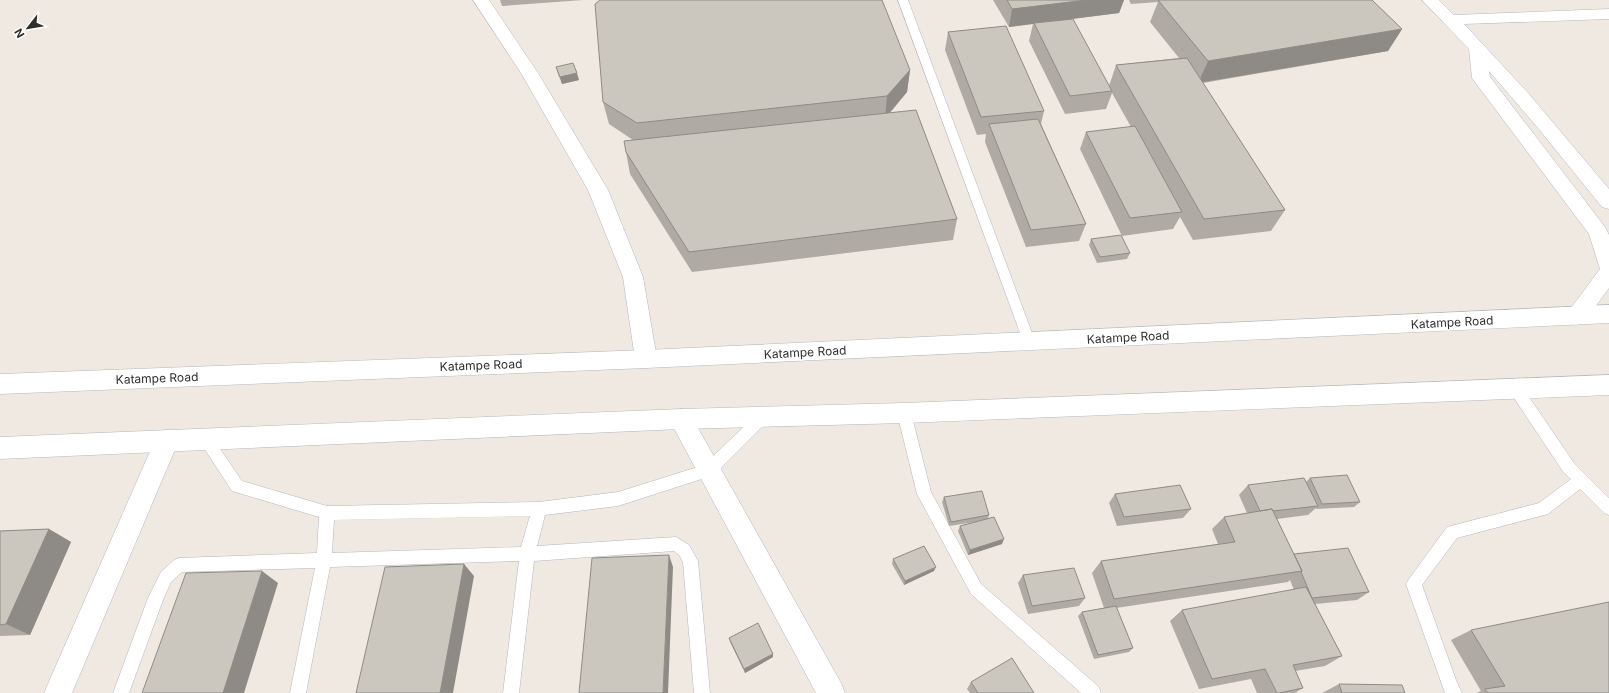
<svg xmlns="http://www.w3.org/2000/svg" width="1609" height="693" font-family="Inter,sans-serif">
<style>
.lines{fill:none;stroke-linecap:round;stroke-linejoin:round}
.lane-casing{stroke:#b4b7c1;stroke-width:1}
.street-casing{stroke:#b4b7c1;stroke-width:1}
.secondary-casing{stroke:#b4b7c1;stroke-width:1}
.lane{fill:#fff;fill-rule:evenodd}
.street{fill:#fff;fill-rule:evenodd}
.secondary{fill:#fff;fill-rule:evenodd}
.wall{fill:#afaba4}
.shaded-wall{fill:#8e8b86}
.building{fill:#cbc7bf;stroke:#8e8b86}
.labels{text-anchor:middle;dominant-baseline:central;stroke-width:3;stroke-linejoin:round;paint-order:stroke}
.street-label{font-size:12px;fill:#2e2e2e;stroke:#fff}
</style>
<rect width="100%" height="100%" fill="#efe9e1"/>
<g class="lines">
<g class="lane-casing">
<path id="lane" d="M898,0h10l127,341 -1,4 -5,1 -5,-1 -1,-4z
M1515,382l5,2 54,79 35,35v17l-5,-2 -24,-24 -32,25 -91,24 -35,47 34,95 6,13h-17l-39,-109 3,-5 38,-52 92,-24 32,-24 -7,-6 -54,-81 -2,-4 2,-4z
M904,407l5,2 2,4 20,79 50,92 118,103 2,6h-20l-110,-99 -54,-100 -20,-81 2,-4z
M763,411l5,2 2,4 -2,4 -54,54 -96,31 -73,9 -8,31 139,-9 13,8 9,16 12,132h-16l-11,-131 -4,-7 -5,-4 -140,10 -15,132h-16l16,-132 -189,6 -24,126h-16l25,-125 -133,4 -11,10 -8,18 -34,93h-16l35,-95 13,-26 13,-12 5,-2 138,-5 2,-36 -87,-26 -32,-49 -2,-4 2,-4 5,-2 5,2 32,47 85,25 212,-4 79,-10 86,-27 54,-52zM530,516l-9,31 -189,6 2,-33z"/>
</g>
<g class="street-casing">
<path id="street" d="M473,0h16l49,73 70,117 35,87 14,82 -3,6 -8,3 -8,-3 -3,-6 -12,-82 -35,-87 -67,-117z
M1422,0h17l15,15 155,-6v10l-145,5 65,70 80,95v20l-7,-2 -64,-79 -49,-57 1,6 115,150 4,8v53l-25,34 -8,3 -8,-3 -3,-6 35,-47 -11,-35 -117,-156 -3,-29z
M681,409l8,3 152,271 4,10h-29l-147,-274 4,-7z
M167,430l8,3 4,7 -107,253h-28l111,-253 4,-7z"/>
</g>
<g class="secondary-casing">
<path id="secondary" d="M1609,305v18l-963,45 -646,26v-20l646,-24z
M1609,375v20l-705,28 -223,6 -681,30v-22l681,-28 223,-6z"/>
</g>
<use href="#lane" class="lane"/>
<use href="#street" class="street"/>
<use href="#secondary" class="secondary"/>
</g>
<path class="wall" d="M500,0h83l-81,6z
M993,0h131l-5,13 -55,7 45,66 7,-21 63,-7 -29,-36 8,-20 -27,2 -2,-4h243l30,29 -14,22 -185,32 82,127 -14,21 -78,9 -13,-23 -7,12 -51,7 -42,-87 6,-17 45,-5 -19,-34 -6,16 -41,5 -36,-73 4,-17 -24,3z
M948,32l96,79 -3,13 45,100 -7,17 -53,6 -41,-105 1,-8 -9,1 -32,-85z
M556,67l23,13 -17,4 -4,-10z
M910,70l-3,22 -17,21 67,106 -4,21 -261,32 -62,-98 -4,-22 7,-12 -24,-16 -6,-22z
M1091,239l39,14 -3,6 -30,4 -8,-18z
M1310,478l50,24 -6,5 -38,2v-1l-8,7 -31,4 17,35 75,38 -12,8 -42,4 27,52 -17,10 -30,5 8,17 -8,5h-38l-6,-14 -52,10 -29,-68 12,-11 112,-20 -4,-10 -2,2 -172,26 17,40 -4,4 -35,7 -16,-43 4,-4 22,-4 -12,-35 9,-12 117,-17 -6,-15 12,-12 23,-4 -8,-18 9,-10 58,-3z
M1115,494l76,15 -8,9 -66,8 -8,-23z
M944,497l45,18 -1,3 14,26 -34,11 -10,-24 2,-5 15,-4 -26,4 -7,-24z
M49,529l22,13 -41,93 -30,1v-105z
M893,559l41,12 -30,14 -12,-21z
M1023,575l62,23 -6,8 -51,8 -10,-31z
M1471,630l138,63h-133l5,-2 -30,-51z
M729,638l44,16v3l-28,16 -15,-31z
M971,682l63,11h-64l-3,-4z
M1339,684l66,9h-83z"/>
<path class="shaded-wall" d="M1087,0h37l-5,13 -110,14 3,-18z
M1402,29l-14,22 -190,32 10,-22z
M910,70l-3,22 -22,26 2,-22z
M577,73l2,7 -17,4 -2,-7z
M49,529l22,13 -41,93 -24,-11z
M1004,539l-2,5 -34,11 2,-5z
M669,555l4,12 -5,126h-5z
M464,564l10,12 -21,117h-13z
M936,567l-2,4 -30,14 1,-4z
M262,571l16,12 -34,110h-21z
M773,654v3l-28,16 -1,-4z"/>
<path class="building" d="M600,0h282l28,70 -23,26 -250,27 -34,-21 -8,-98z
M1007,0h80l-75,9z
M1158,0h214l30,29 -194,32z
M1073,19l39,72 -42,5 -36,-73z
M1006,26l38,85 -63,6 -33,-85z
M1187,58l98,152 -81,9 -88,-154z
M573,63l4,10 -17,4 -4,-10z
M916,110l41,109 -268,33 -63,-100 -2,-11z
M1038,119l48,105 -55,6 -42,-106z
M1135,126l47,86 -52,6 -44,-86z
M1121,235l9,18 -30,4 -9,-18z
M1347,475l13,27 -38,2 -12,-26z
M1304,478l14,28 -45,5 -1,-2 -12,2 -12,-26z
M1180,485l11,24 -67,8 -9,-23z
M982,491l7,24 -38,7 -7,-25z
M1272,509l30,62 -188,28 -13,-38 134,-19 -11,-25z
M994,517l10,22 -34,11 -10,-24z
M49,529l-43,95 -6,1v-94z
M924,546l12,21 -31,14 -12,-22z
M1348,548l21,44 -57,6 -11,-26 1,-1 -8,-17z
M669,555l-6,138h-84l13,-135z
M464,564l-24,129h-84l29,-126z
M1074,568l11,30 -53,8 -9,-31z
M262,571l-39,122h-81l44,-120z
M1306,587l36,69 -49,9 10,23 -24,5h-2l-12,-24 -53,10 -30,-69z
M1609,602v91h-121l-3,-4 20,-3 -34,-56z
M1116,606l17,42 -35,7 -16,-43z
M758,623l15,31 -29,15 -15,-31z
M1012,658l22,35h-56l-7,-11z
M1339,684l63,1 3,8h-63z"/>
<g class="labels">
<g class="street-label">
<text transform="translate(1452 322) rotate(-3)">Katampe Road</text>
<text transform="translate(1128 337) rotate(-3)">Katampe Road</text>
<text transform="translate(805 352) rotate(-3)">Katampe Road</text>
<text transform="translate(481 365) rotate(-2)">Katampe Road</text>
<text transform="translate(157 378) rotate(-2)">Katampe Road</text>
</g>
</g>
<g transform="translate(28 28) rotate(239)" stroke="#ffffff" stroke-width="3" paint-order="stroke">
<path d="M0-3L7 15L0 10L-7 15Z" fill="#2e2e2e"/>
<text y="-6" font-size="11" font-weight="bold" text-anchor="middle" fill="#2e2e2e">N</text>
</g>
</svg>
